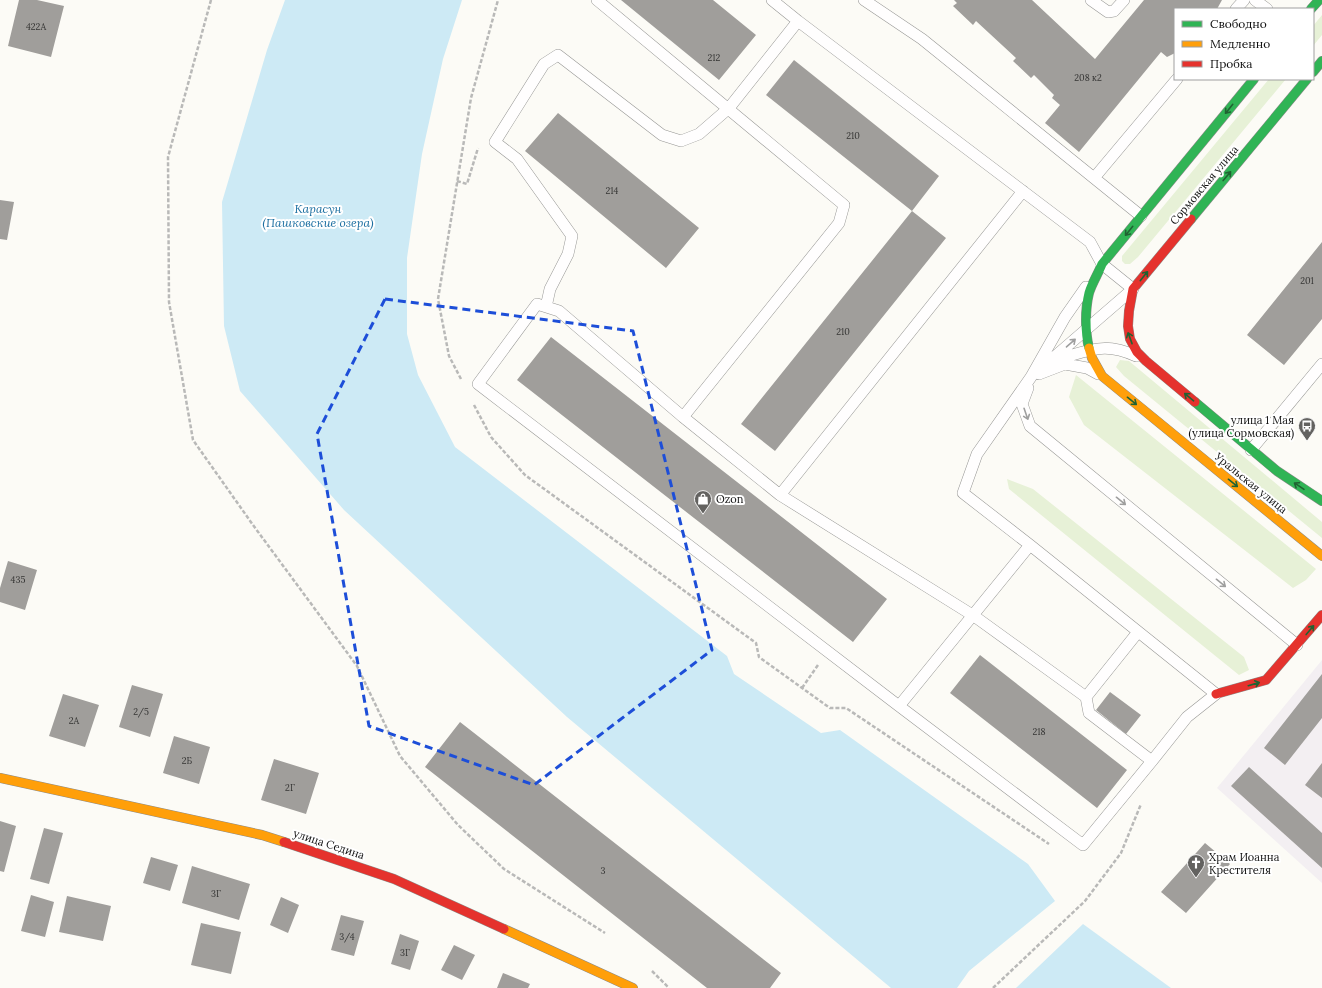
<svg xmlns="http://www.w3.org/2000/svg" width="1322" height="988" font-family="Lora,serif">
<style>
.industrial{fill:#f3eff2}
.green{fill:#e7f1d7}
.water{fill:#cdeaf5}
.building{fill:#a09e9b}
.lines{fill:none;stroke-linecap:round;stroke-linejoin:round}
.lane-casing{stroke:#969694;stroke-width:12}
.fast-casing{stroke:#8d8c8a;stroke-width:10}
.slow-casing{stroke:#8d8c8a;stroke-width:10}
.jam-casing{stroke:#8d8c8a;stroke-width:10}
.path{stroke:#b9b9b8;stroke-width:2.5;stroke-dasharray:4 2;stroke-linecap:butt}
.lane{stroke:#fffefe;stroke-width:11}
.fast{stroke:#30b455;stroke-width:9}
.slow{stroke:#ff9f0a;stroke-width:9}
.jam{stroke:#e5322d;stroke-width:9}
.oneway{stroke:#206232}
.oneway2{stroke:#9f9f9f}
.marked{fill:none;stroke:#1d4ed8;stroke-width:3;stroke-dasharray:8 5;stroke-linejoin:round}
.labels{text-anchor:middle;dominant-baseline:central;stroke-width:4;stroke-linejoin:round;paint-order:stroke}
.number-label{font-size:9px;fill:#343433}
.street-label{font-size:11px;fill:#101010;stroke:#fff}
.poi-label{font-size:11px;fill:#101010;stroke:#fff;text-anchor:start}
.water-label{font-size:12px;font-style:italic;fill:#1b6ea0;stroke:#fff}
</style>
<rect width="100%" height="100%" fill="#fcfbf6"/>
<path class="industrial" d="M1322,660v223l-105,-95z"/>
<path class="green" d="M1322,15v20l-9,11v-20z
M1269,79h17l-148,178 -8,7h-5l-3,-3v-5z
M1120,360l9,1 193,161v16l-198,-162 -8,-9z
M1076,375l240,194 -10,11 -13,8 -209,-163 -15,-28z
M1007,479l26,10 211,168 5,13 -10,5 -230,-186z"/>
<path class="water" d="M285,0h177l-19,59 -21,95 -15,104v76l11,41 37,72 272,209 7,18 87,59 19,-3 188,134 27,37 -86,70 -12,17h-66l-324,-271 -223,-207 -104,-119 -16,-65 -2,-124 45,-152z
M1083,924l88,64h-155z"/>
<path class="building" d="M19,0h18l27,6 -13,51 -43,-11z
M621,0h92l43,35 -37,45z
M954,0h78l63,59 49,-59h78l-5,9h-42v44l-8,4 -6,-5 -82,100 -34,-29 15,-18 -8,-7 2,-3 -20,-20 -3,3 -18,-17 3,-3 -40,-37 -3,4 -20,-19 4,-3z
M794,60l145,116 -27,35 -146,-116z
M558,113l141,115 -33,40 -141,-117z
M0,200l14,2 -7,38 -7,-1z
M912,211l34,27 -171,213 -34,-27z
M1322,242v77l-38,46 -37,-30z
M551,337l336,262 -34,43 -336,-262z
M8,561l29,9 -12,40 -25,-8v-14z
M980,655l147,115 -30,38 -147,-115z
M1322,674v44l-37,47 -21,-17z
M132,685l31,9 -13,43 -31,-10z
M1110,692l31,23 -15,19 -30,-24z
M63,694l36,11 -14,42 -36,-11z
M460,722l321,251 -11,15h-63l-282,-221z
M174,736l36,11 -11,37 -36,-11z
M274,759l45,14 -13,41 -45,-14z
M1322,763v35l-17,-13z
M1249,767l73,66v35l-91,-82z
M0,821l16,5 -12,46 -4,-1z
M44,828l19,5 -14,51 -19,-5z
M1205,843l25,21 -44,49 -25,-21z
M151,857l27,8 -8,26 -27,-8z
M192,866l58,18 -11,36 -57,-17z
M31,895l23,7 -9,35 -24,-6z
M67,896l44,10 -8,35 -44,-9z
M281,897l18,8 -11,28 -18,-8z
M341,915l23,6 -10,35 -23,-6z
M201,923l40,9 -10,42 -40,-9z
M400,934l19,7 -9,29 -19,-6z
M454,945l21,10 -13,25 -21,-10z
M503,973l27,11 -2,4h-31z"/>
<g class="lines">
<g class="lane-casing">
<path id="lane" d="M597,0l247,205 -5,18 -156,194
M772,0l26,21 292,221 12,22 31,25 -96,83
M864,0l58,39 219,177
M1091,0l17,12 6,-1 10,-11
M1255,0l12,9
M1236,9l8,-9
M1094,178l83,-99
M1086,287l-21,30 -34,60 -54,77 -14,39 67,52 186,149 -29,23 -35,44 -63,-48 -3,-16 -112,-81 -194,-121 -97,-78 -124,-106 -22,-7 -59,80 421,322 184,139 69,-84
M546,307l4,-18 18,-35 4,-18 -55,-77 -22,-17 49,-78 14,-9 104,80 19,6 18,-7 30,-26 69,-87
M1055,361c5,-3 11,-5 17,-6 26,-8 39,-10 64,1
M1039,374l26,-10 22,4 11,6
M1028,388l-6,16 8,22 267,219
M1251,450l71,-86
M780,495l243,-304
M1086,697l52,-65
M899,706l131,-161"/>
</g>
<g class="fast-casing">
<path id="fast" d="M1311,9l8,-9
M1313,72l9,-11
M1191,219l116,-140
M1089,348c-4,-16 -4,-39 0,-55 3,-10 9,-19 13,-29l152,-185
M1195,402l82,69 45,30"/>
</g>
<g class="slow-casing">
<path id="slow" d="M1089,348l3,10 10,18 220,180
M0,778l262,57 22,7
M504,929l129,59"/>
</g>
<g class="jam-casing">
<path id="jam" d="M1191,219l-58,70 -4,22 -1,15 2,13 7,13 9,9 49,41
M1216,694l50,-14 56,-65
M284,842l110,37 110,50"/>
</g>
<path class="path" d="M211,0l-43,157 1,145 24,138 60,85 104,141 43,90 58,69 46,44 101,64
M457,181l10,3 11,-36
M461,379l-12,-23 -11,-57 33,-201 27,-98
M474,405l17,32 34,38 231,168 3,14 71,51h16l203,136
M802,688l16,-23
M652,971l17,17
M993,988l92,-87 36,-48 20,-49"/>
<use href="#lane" class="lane"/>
<use href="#fast" class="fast"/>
<use href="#slow" class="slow"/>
<use href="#jam" class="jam"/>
</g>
<defs><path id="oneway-shaft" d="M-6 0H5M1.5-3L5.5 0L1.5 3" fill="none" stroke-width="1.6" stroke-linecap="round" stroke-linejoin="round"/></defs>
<g class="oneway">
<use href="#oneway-shaft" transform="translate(1229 109) rotate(129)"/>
<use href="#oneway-shaft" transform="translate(1227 176) rotate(-50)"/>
<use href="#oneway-shaft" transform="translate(1129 231) rotate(129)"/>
<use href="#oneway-shaft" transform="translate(1144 276) rotate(-51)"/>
<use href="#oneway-shaft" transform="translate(1130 338) rotate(-110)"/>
<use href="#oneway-shaft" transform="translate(1189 397) rotate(-140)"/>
<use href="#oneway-shaft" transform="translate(1132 401) rotate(39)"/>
<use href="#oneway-shaft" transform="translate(1233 483) rotate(39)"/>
<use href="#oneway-shaft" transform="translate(1299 486) rotate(-146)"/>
<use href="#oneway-shaft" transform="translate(1310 630) rotate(-50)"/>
<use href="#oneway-shaft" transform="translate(1254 684) rotate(-16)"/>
</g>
<g class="oneway2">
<use href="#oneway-shaft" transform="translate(1071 343) rotate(-41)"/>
<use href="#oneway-shaft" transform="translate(1026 414) rotate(71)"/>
<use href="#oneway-shaft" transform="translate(1121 501) rotate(39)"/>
<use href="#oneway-shaft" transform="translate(1221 583) rotate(39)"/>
</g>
<path class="marked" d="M385,299l248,32 79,319 -178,135 -165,-59 -52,-292z"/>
<defs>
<g id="bus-pin" transform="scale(0.9)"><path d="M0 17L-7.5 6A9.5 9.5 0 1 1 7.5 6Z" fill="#636260" stroke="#fff"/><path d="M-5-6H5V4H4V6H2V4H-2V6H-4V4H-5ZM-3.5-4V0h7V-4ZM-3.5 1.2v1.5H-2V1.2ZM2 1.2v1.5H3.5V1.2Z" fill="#fff"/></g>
<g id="shop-pin" transform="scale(0.9)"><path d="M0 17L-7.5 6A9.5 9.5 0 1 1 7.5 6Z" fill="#636260" stroke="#fff"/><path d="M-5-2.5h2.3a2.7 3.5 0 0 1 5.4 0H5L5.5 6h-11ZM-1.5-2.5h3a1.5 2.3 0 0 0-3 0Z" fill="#fff"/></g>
<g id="church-pin" transform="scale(0.9)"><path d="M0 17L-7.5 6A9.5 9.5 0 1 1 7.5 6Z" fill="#636260" stroke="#fff"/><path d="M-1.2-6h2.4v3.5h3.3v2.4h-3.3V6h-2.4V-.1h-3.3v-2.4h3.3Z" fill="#fff"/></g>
</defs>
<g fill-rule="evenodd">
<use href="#bus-pin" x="1307" y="426"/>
<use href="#shop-pin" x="703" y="499"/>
<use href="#church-pin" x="1196" y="863"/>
</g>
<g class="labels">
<g class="number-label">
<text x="36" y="26">422А</text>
<text x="714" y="57">212</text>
<text x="1088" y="77">208 к2</text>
<text x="853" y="135">210</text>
<text x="612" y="190">214</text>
<text x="1307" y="280">201</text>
<text x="843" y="331">210</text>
<text x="18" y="579">435</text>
<text x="141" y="711">2/5</text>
<text x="74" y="720">2А</text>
<text x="1039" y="731">218</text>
<text x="187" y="760">2Б</text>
<text x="290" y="787">2Г</text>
<text x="603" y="870">3</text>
<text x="216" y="893">3Г</text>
<text x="347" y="936">3/4</text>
<text x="405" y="952">3Г</text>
</g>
<g class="street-label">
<text transform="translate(1204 185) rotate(-50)">Сормовская улица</text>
<text transform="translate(1251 483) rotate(39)">Уральская улица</text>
<text transform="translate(329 844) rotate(18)">улица Седина</text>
</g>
<g class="poi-label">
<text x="1294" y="420" text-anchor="end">улица 1 Мая<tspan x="1294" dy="13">(улица Сормовская)</tspan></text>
<text x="716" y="499">Ozon</text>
<text x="1209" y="857">Храм Иоанна<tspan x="1209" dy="13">Крестителя</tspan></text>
</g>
<g class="water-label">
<text x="318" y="208">Карасун<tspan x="318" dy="14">(Пашковские озера)</tspan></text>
</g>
</g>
<rect x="1174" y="8" width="140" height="72" fill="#ffffff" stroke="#9f9f9f"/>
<rect x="1182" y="21" width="20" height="6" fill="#30b455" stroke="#9f9f9f"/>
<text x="1210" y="28" font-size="12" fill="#101010">Свободно</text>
<rect x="1182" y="41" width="20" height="6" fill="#ff9f0a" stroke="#9f9f9f"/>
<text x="1210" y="48" font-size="12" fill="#101010">Медленно</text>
<rect x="1182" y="61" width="20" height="6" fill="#e5322d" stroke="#9f9f9f"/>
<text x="1210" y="68" font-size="12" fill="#101010">Пробка</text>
</svg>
